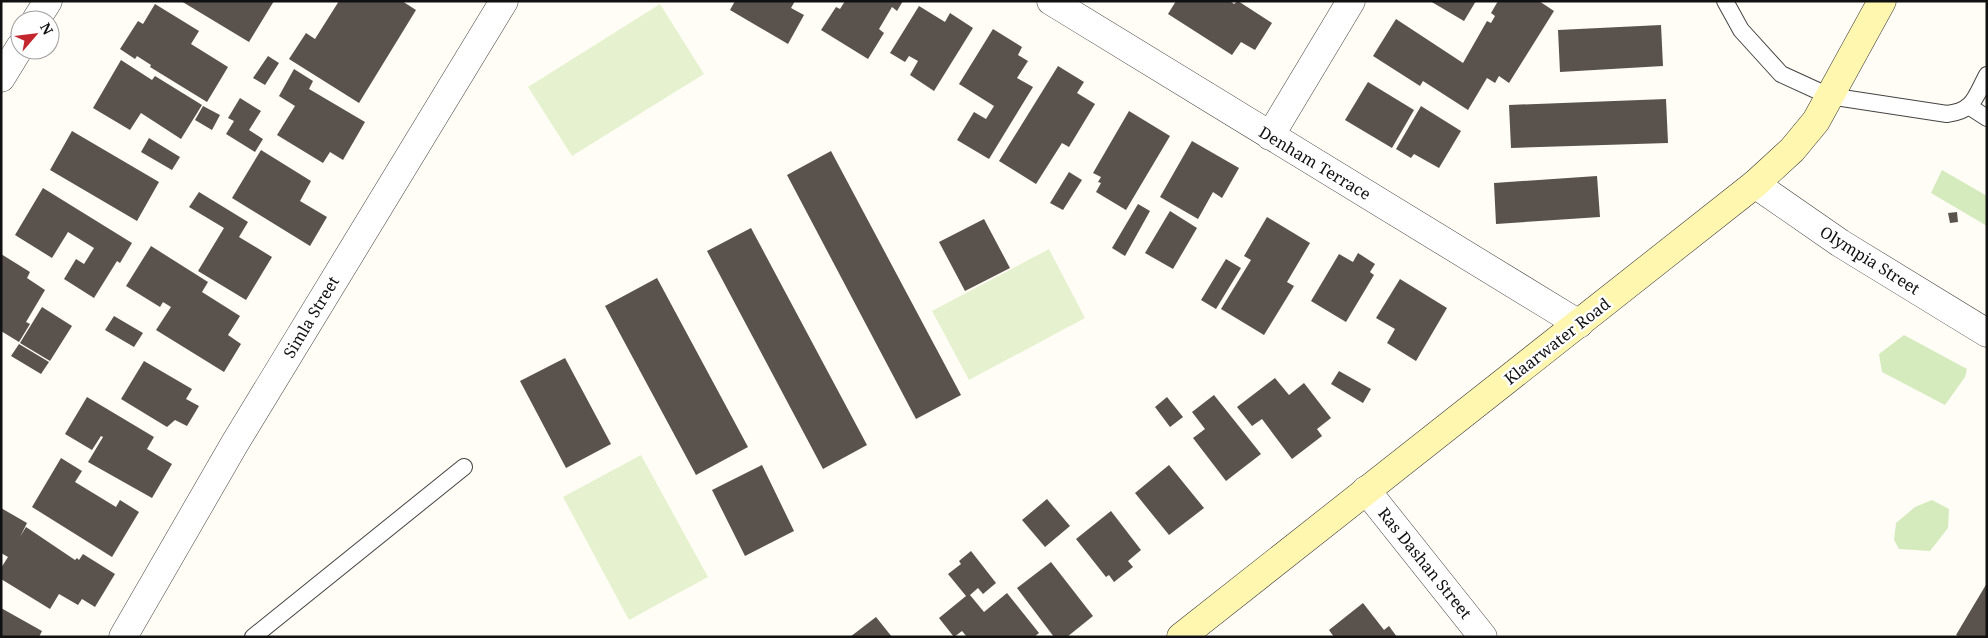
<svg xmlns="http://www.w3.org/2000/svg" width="1988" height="638" font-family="'Noto Serif',serif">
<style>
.green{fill:#d5ebbd}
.pitch{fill:#e6f2cf}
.building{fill:#5a524d}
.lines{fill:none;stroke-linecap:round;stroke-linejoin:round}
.lane-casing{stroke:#444;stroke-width:18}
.street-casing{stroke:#444;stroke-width:29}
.secondary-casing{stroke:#333;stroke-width:29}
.lane{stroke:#fff;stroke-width:16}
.street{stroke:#fff;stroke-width:28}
.secondary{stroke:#fff6b0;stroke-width:28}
.labels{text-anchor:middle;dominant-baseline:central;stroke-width:5;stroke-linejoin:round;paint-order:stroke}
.street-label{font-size:16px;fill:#111;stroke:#fff}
</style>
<rect width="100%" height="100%" fill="#fffdf5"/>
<path class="green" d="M1942,170l45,26v30l-56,-33z
M1904,335l63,34 -2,8 -20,28 -63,-33 -3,-18z
M1932,500l17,9 -1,19 -18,23 -31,-2 -5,-9 2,-17 19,-16z"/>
<path class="pitch" d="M660,4l44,70 -132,82 -44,-69z
M1049,249l36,69 -116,62 -37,-69z
M641,455l67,122 -79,43 -66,-123z"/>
<path class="building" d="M181,1h93l-25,41z
M339,1h63l14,9 -57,93 -70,-44 17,-26 9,6z
M735,1h60l-4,7 13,7 -16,29 -58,-34z
M845,1h58l-6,10 -5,-4 -13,22 5,4 -16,26 -47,-29 15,-23 4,2z
M1176,1h54l4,3 4,-3 34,22 -17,27 -14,-8 -9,13 -64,-41z
M1430,1h46l-12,20z
M1498,1h41l15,10 -45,72 -10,-7 -4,7 -8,-5 -19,32 -45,-29 -3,5 -47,-30 23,-37 67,44 24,-42 4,2 4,-7 -4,-3z
M155,4l44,27 -8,13 37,23 -21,35 -57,-35 1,-2 -14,-9 -2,3 -15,-10 18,-28 5,3z
M919,6l26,16 5,-9 23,15 -39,63 -24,-16 8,-14 -9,-5 -4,6 -15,-9z
M1661,25l2,41 -103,6 -2,-42z
M993,29l29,18 -4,8 10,6 -11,17 16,9 -44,72 -32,-19 17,-28 12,7 8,-13 -35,-22z
M268,56l11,7 -14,22 -12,-7z
M121,60l31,20 3,-4 47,29 -21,34 -40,-26 -11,17 -37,-22z
M1058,66l26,16 -7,11 18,11 -26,43 -7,-4 -26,41 -37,-23z
M294,69l19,12 -4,8 56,33 -22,38 -13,-8 -7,11 -46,-28 18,-29 -16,-10z
M1368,82l46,28 -22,38 -47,-28z
M240,98l21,13 -12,19 14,9 -8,13 -29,-18 8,-13 -6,-3z
M1666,99l2,44 -157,5 -2,-43z
M203,106l17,9 -8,15 -17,-10z
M1421,106l40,25 -22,37 -25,-14 -3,4 -15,-9z
M1129,111l41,25 -44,74 -30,-18 5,-9 -3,-1 3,-5 -8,-4z
M72,131l87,51 -22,39 -87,-51z
M149,138l31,19 -8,13 -31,-18z
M1192,141l47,27 -17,30 -9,-6 -15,27 -38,-22z
M261,150l50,31 -11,20 27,16 -17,29 -78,-48z
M831,151l130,244 -45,24 -129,-244z
M1069,172l13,8 -19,30 -13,-7z
M1597,176l3,41 -104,7 -2,-41z
M43,188l89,55 -12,20 -3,-2 -23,37 -30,-19 12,-20 8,5 10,-16 -26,-16 -16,26 -37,-23z
M199,192l49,30 -9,15 33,20 -26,43 -48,-29 26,-43 -35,-21z
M1138,204l12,7 -25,45 -13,-8z
M1170,211l27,17 -24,41 -28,-16z
M1957,212l1,10 -8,1 -2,-10z
M1267,217l43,26 -23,39 7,4 -30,49 -43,-26 30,-49 -7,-4z
M984,219l26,49 -45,23 -26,-49z
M751,228l116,217 -44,24 -116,-218z
M151,246l57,36 -6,10 38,24 -12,19 13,9 -17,28 -68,-42 15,-23 -8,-5 -3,5 -34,-21z
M1358,253l17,11 -5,8 4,3 -28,47 -35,-21 28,-47 14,8z
M1,254l29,18 -3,6 18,12 -19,32 4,2 -11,18 -18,-11z
M1226,259l15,9 -25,41 -15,-9z
M657,278l91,169 -52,28 -91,-169z
M1400,279l47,29 -31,53 -29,-18 8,-14 -19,-11z
M42,307l30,19 -22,35 -30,-18z
M114,316l29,17 -9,14 -29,-17z
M19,344l30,18 -8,12 -30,-18z
M565,358l46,86 -45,24 -46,-87z
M144,361l48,28 -6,10 13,7 -12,20 -12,-6 -8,7 -46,-28z
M1339,371l32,18 -8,14 -32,-19z
M1275,378l14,17 15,-12 27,35 -14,11 5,7 -30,23 -30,-40 -10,7 -15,-19z
M1214,395l47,59 -35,27 -33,-43 12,-9 -13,-17z
M87,397l67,40 -7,12 25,15 -20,34 -64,-36 15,-25 -2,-1 -9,14 -27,-16z
M1167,397l16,20 -13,10 -15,-20z
M61,458l21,13 -7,11 41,25 4,-7 19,12 -27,45 -80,-50z
M762,465l32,66 -49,25 -33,-66z
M1169,465l35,43 -35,27 -34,-42z
M1047,499l23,27 -25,21 -23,-27z
M1,508l26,15 -7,14 6,-10 49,33 2,-2 2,2 4,-6 32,20 -20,33 -13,-8 -4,6 -19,-11 -9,15 -49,-30v-11l7,-11 -7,-4z
M1111,511l30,39 -13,11 5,6 -19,15 -5,-7 -3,2 -30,-38z
M971,551l25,32 -13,11 -5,-6 -8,7 14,17 23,-19 32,40 -5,4h-67l-5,-6 -8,6 -15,-19 27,-22 -18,-22 13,-10 -2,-3z
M1051,562l42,54 -26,21h-13l-37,-49z
M1987,583v54h-27l-4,-2z
M1363,603l21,27 5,-4 8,11h-63l-5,-7z
M1,608l41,23 -3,6h-38z
M876,617l16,20h-42z"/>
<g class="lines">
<g class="lane-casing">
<path id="lane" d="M1725,1l16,29 40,44 48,22 118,18c27,-3 28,-17 40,-39
M1970,107l17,11
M253,637l211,-170"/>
</g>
<g class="street-casing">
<path id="street" d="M1051,1l528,323
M36,20l12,-19
M1,78l19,-31
M1270,136l81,-135
M1755,184l85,59 147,90
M1366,490l117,147
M123,637l112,-194 269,-442"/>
</g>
<g class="secondary-casing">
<path id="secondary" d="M1181,637l574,-453 37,-34 24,-29 66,-120"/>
</g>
<use href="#lane" class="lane"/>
<use href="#street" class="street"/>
<use href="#secondary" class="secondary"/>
</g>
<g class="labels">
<g class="street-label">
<text transform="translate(1315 163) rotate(31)">Denham Terrace</text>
<text transform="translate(1870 260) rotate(32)">Olympia Street</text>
<text transform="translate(311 317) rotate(-59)">Simla Street</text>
<text transform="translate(1557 341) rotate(-38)">Klaarwater Road</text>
<text transform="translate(1425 563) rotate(51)">Ras Dashan Street</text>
</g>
</g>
<rect width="1988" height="638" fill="none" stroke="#111111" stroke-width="5"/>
<g transform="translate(35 35) rotate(62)"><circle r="24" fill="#ffffff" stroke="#a0a0a0"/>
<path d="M0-4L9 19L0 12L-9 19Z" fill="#c4262e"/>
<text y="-8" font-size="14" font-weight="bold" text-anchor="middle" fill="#111111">N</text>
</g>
</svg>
